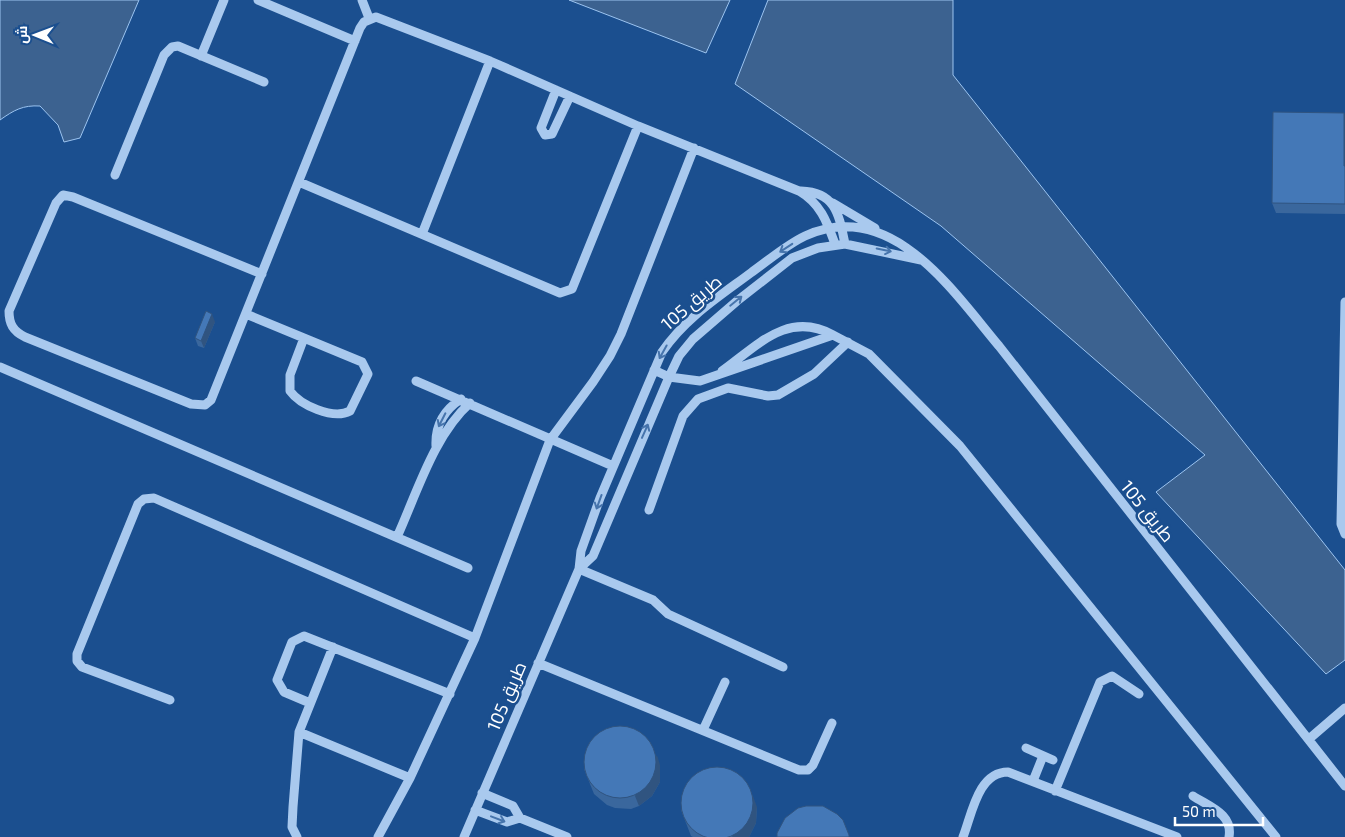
<svg xmlns="http://www.w3.org/2000/svg" width="1345" height="837" font-family="'Exo 2',Cairo,sans-serif">
<style>
.water{fill:#3c6290;stroke:#9cc4f0}
.lines{fill:none;stroke-linecap:round;stroke-linejoin:round}
.minor{stroke:#a9c9ee;stroke-width:9}
.wall{fill:#3a679d}
.shaded-wall{fill:#305480}
.building{fill:#4478b7;stroke:#305480}
.oneway{stroke:#4674ac}
.labels{text-anchor:middle;dominant-baseline:central;stroke-width:5;stroke-linejoin:round;paint-order:stroke}
.street-label{font-size:18px;fill:#fff;stroke:#1b4f8f}
</style>
<rect width="100%" height="100%" fill="#1b4f8f"/>
<path class="water" d="M0,0h139l-59,138 -16,4 -6,-17 -18,-19c-17,-1 -26,4 -40,14z
M569,0h161l-24,53z
M768,0h185v75l392,495v90l-19,14 -170,-182 49,-37 -264,-229 -206,-142z"/>
<g class="lines">
<path class="minor" d="M258,0l97,41
M362,0l7,18
M201,56l23,-56
M556,90l-15,38 4,7 7,-1 18,-38
M115,175l49,-120 8,-8 6,-1 86,36
M299,182l261,111 12,-4 66,-163
M801,191c35,1 38,24 44,53
M833,203l42,25
M422,234l68,-173
M262,274l-189,-77 -10,-2 -7,8 -47,108c0,13 4,20 16,26l166,67 14,1 6,-5 149,-372 4,-6 12,-5 114,44 148,65 161,65c22,13 28,31 36,53
M1345,302l-4,222 4,10
M246,314l116,48 6,12 -18,37c-17,9 -50,-6 -60,-20v-16l14,-37
M0,367l468,201
M654,370l15,7 31,4 133,-46 36,19 91,92 316,391
M722,371c35,-25 66,-61 111,-36
M416,381l197,85
M436,446c-1,-21 8,-36 25,-47
M649,510l34,-94 15,-17 30,-11 40,8 10,-1 36,-21 34,-32
M397,537c20,-44 37,-102 73,-134
M579,569l14,-13 76,-179 10,-21 14,-17 44,-38 55,-43 26,-10 27,-4 76,16
M579,569l74,31 15,14 115,53
M538,663l261,107h9l5,-5 19,-42
M170,700l-88,-33 -5,-6v-7l61,-150 6,-5 10,-1 321,140
M310,703l-26,-11 -7,-12 15,-38 12,-6 146,58
M703,730l22,-48
M299,732l111,46
M1309,739l36,-31
M1026,748l27,12
M1033,781l10,-25
M1055,791l45,-109 12,-6 27,18
M482,793l31,13 7,12 47,19
M1193,796c17,11 40,18 36,41
M475,810l32,12 13,-4
M297,837l-5,-10 1,-20 6,-75 34,-85
M378,837l32,-59 65,-140 75,-198 43,-58 17,-26 11,-22 73,-186
M464,837l115,-268 2,-18 19,-53 62,-146c23,-34 58,-56 90,-80 17,-12 34,-27 53,-36 86,-39 147,54 194,110l346,440
M963,837c9,-23 15,-65 45,-65l169,65"/>
</g>
<path class="wall" d="M1345,115v99l-69,-1 -4,-10z
M215,322l-11,26 -6,-2 -3,-8z
M660,765v17l-8,14 -13,10 -8,3 -16,-1 -8,-3 -13,-11 -10,-25z
M757,807l-1,16 -7,14h-56l-2,-1 -10,-26z"/>
<path class="shaded-wall" d="M1344,113l1,2v55l-1,-4z
M212,314l3,8 -11,26 -3,-7z
M657,755l3,10v17l-8,14 -13,10 -4,-10z
M753,796l4,11 -1,16 -7,14h-17z"/>
<path class="building" d="M1273,112l71,1v53h1v38l-73,-1z
M206,311l6,3 -11,27 -6,-3z
M584 762a36 36 0 1 1 72 0a36 36 0 1 1-72 0Z
M681 803a36 36 0 1 1 72 0a36 36 0 1 1-72 0Z
M806,806h17l14,8 6,6 6,15v2h-72v-4l8,-15 13,-10z"/>
<defs><path id="oneway-shaft" d="M-6 0H5M1.5-3L5.5 0L1.5 3" fill="none" stroke-width="1.6" stroke-linecap="round" stroke-linejoin="round" transform="scale(1.25)"/></defs>
<g class="oneway">
<use href="#oneway-shaft" transform="translate(786 248) rotate(147)"/>
<use href="#oneway-shaft" transform="translate(884 250) rotate(12)"/>
<use href="#oneway-shaft" transform="translate(736 301) rotate(-39)"/>
<use href="#oneway-shaft" transform="translate(663 352) rotate(119)"/>
<use href="#oneway-shaft" transform="translate(442 420) rotate(117)"/>
<use href="#oneway-shaft" transform="translate(645 431) rotate(-66)"/>
<use href="#oneway-shaft" transform="translate(599 502) rotate(110)"/>
<use href="#oneway-shaft" transform="translate(498 819) rotate(21)"/>
</g>
<g class="labels">
<g class="street-label">
<text transform="translate(691 302) rotate(-41)">طريق 105</text>
<text transform="translate(1148 511) rotate(51)">طريق 105</text>
<text transform="translate(506 696) rotate(-67)">طريق 105</text>
</g>
</g>
<g transform="translate(35 35) rotate(271)" stroke="#1b4f8f" stroke-width="4" paint-order="stroke">
<path d="M0-4L9 19L0 12L-9 19Z" fill="#ffffff"/>
<text y="-8" font-size="14" font-weight="bold" text-anchor="middle" fill="#ffffff">ش</text>
</g>
<path d="M1175 817v8h88v-8" fill="none" stroke="#ffffff" stroke-width="2.5"/>
<text x="1182" y="817" font-size="15" fill="#ffffff" stroke="#1b4f8f" stroke-width="4" paint-order="stroke">50 m</text>
</svg>
